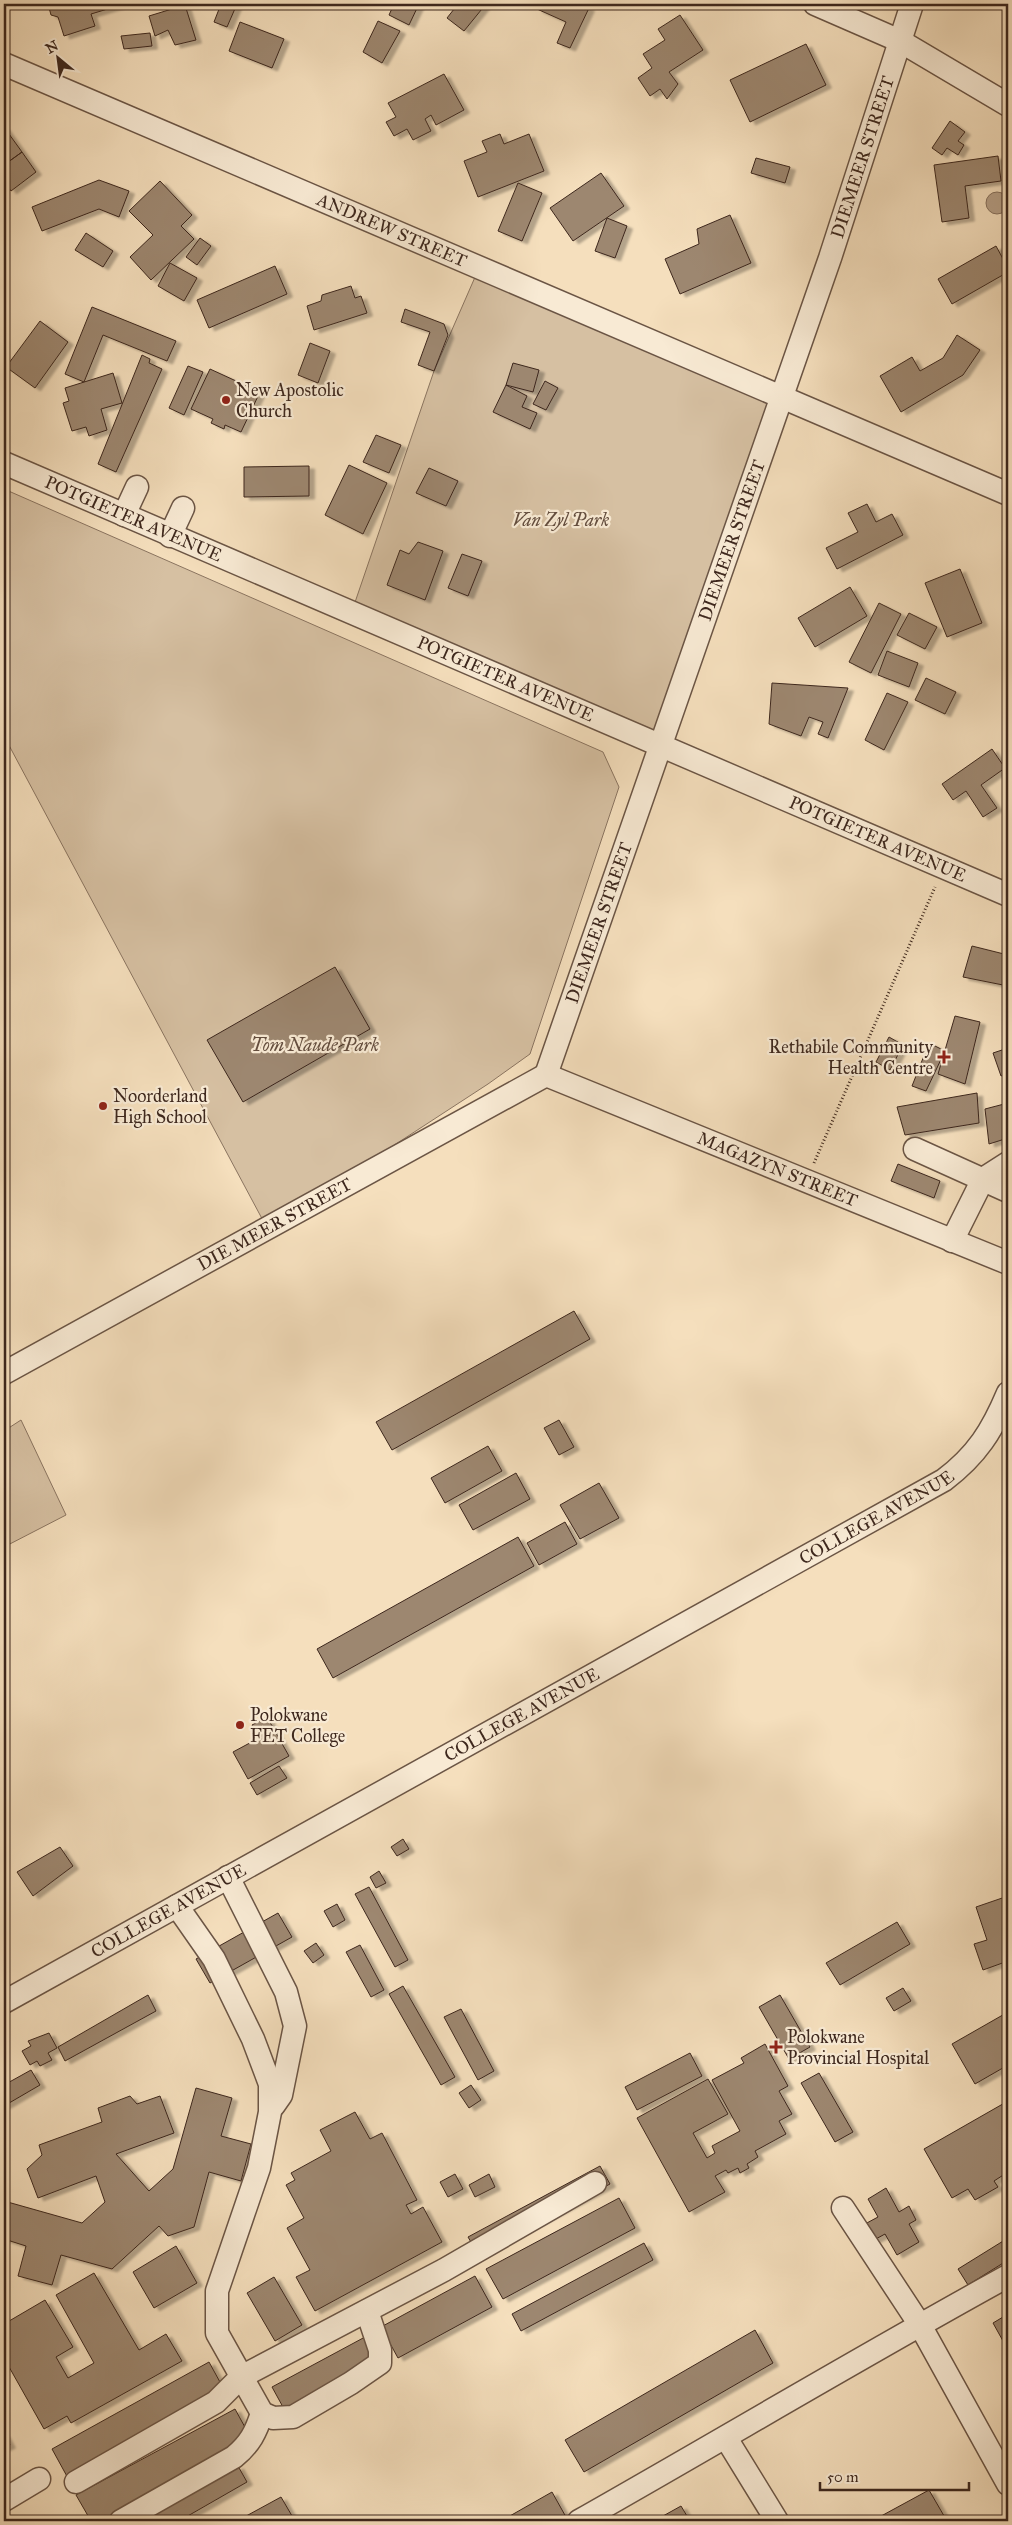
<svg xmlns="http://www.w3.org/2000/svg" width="1012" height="2525" font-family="'IM FELL Great Primer',serif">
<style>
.green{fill:#d6c0a2;stroke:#8a7460}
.water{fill:#b6a087;stroke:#86705d}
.building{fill:#9d8770;stroke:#3d271d;filter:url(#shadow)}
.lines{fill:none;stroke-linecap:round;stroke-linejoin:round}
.minor-casing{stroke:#6b5545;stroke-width:25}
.path{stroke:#3d271d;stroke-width:3;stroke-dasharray:1 2.5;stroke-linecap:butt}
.minor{stroke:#f8ead4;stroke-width:22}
.poi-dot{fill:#8f2418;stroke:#f8ead4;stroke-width:2}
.labels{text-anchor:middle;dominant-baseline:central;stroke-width:4.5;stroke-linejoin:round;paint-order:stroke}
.street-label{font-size:18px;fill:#3d271d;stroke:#f8ead4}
.poi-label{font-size:18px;fill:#3d271d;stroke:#f8ead4;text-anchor:start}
.park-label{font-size:18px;font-style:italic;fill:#634d3e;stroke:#f8ead4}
</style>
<defs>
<filter id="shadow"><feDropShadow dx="5.5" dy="3" stdDeviation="1" flood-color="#0004"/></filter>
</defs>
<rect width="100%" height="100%" fill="#f5dfbd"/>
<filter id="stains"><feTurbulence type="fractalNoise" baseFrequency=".004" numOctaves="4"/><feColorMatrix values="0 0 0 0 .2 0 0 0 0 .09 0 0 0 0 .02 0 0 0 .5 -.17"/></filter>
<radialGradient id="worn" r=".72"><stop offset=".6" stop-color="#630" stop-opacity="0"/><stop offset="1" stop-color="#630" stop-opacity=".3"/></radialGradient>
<path class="green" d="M479,268l303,130 -120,350 -311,-134 83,-243z
M4,489l599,263 16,35 -89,267 -42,30 -221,144 -263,-492z
M21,1420l45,95 -62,32v-116z"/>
<path class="water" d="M986 203a11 11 0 1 1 22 0a11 11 0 1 1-22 0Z"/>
<path class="building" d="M48,4h72l1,1 -30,9 4,12 -31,10 -6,-19 -7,-2z
M221,4h16l-10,23 -13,-5z
M394,4h25l-10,21 -20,-10z
M458,4h28l-22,27 -17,-13z
M540,4h40l9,4 -19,40 -13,-5 9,-21 -29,-13z
M185,5l11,35 -21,5 -7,-15 -13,6 -6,-20z
M680,15l23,35 -34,22 9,12 -11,15 -7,-10 -10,7 -12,-18 14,-10 -9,-14 22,-14 -7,-11z
M378,21l22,10 -18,32 -19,-11z
M240,22l44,17 -12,29 -43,-17z
M150,33l2,13 -28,3 -3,-13z
M806,44l20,41 -76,37 -20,-42z
M444,74l20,36 -28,15 -5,-10 -6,4 6,12 -18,9 -6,-11 -13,7 -8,-14 10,-5 -8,-14z
M950,121l15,11 -7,9 6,4 -6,10 -11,-7 -5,7 -10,-7z
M4,127l18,25 -18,13z
M500,134l4,10 25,-10 15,37 -66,26 -14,-36 23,-9 -5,-11z
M22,152l14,20 -25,19 -7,-10v-16z
M998,156l3,25 -36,5 4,32 -27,4 -8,-57z
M756,158l34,9 -5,16 -34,-10z
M601,173l23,33 -51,35 -23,-33z
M99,180l30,11 -10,26 -20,-8 -57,22 -10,-24z
M160,181l32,34 -11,11 13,13 -43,41 -21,-23 23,-22 -24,-24z
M518,183l24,10 -20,48 -24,-10z
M730,215l21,48 -71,31 -15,-35 34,-15 -2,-15z
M607,218l20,8 -12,32 -20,-7z
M86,233l27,18 -10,16 -28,-17z
M200,238l11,8 -14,19 -11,-8z
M996,246l12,22v4l-56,32 -14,-25z
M170,263l27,15 -13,23 -26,-15z
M275,266l12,28 -78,34 -12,-28z
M351,286l4,12 6,-2 6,17 -53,17 -7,-24 14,-5 1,-6z
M92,307l84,34 -9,20 -64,-26 -19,47 -19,-8z
M405,309l39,15 4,11 -14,36 -16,-6 12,-33 -29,-10z
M40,321l28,21 -33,46 -29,-21z
M957,335l23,15 -17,25 -62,37 -21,-36 32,-19 8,14 23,-13z
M310,343l20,8 -12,32 -20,-8z
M142,355l8,4 -1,4 13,6 -46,103 -18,-8z
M513,363l26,7 -6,22 -27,-7z
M188,366l15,6 -19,43 -15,-7z
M210,369l50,23 -19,40 -16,-7 -1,4 -13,-6 2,-4 -22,-10z
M113,373l9,30 -21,6 6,21 -18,6 -3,-9 -14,4 -9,-28 6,-2 -4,-13z
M545,381l13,7 -12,22 -13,-6z
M506,385l21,11 -5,11 15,6 -7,16 -37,-17z
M376,435l25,10 -12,28 -26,-11z
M349,465l38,18 -24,51 -38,-19z
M309,466v30l-65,1v-30z
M429,468l29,13 -12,25 -30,-13z
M867,504l9,18 16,-8 11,21 -66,34 -11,-21 32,-16 -10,-19z
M418,542l25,9 -18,49 -38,-15 13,-35 9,4z
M462,554l20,7 -14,35 -20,-8z
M960,569l22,54 -35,14 -22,-54z
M850,587l17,29 -52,31 -17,-29z
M879,603l22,11 -30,59 -22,-11z
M909,613l28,14 -12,22 -28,-14z
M887,651l31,12 -9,24 -31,-12z
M926,678l30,14 -11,22 -30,-14z
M772,683l76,5 -20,50 -10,-4 5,-12 -14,-5 -8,19 -32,-12z
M887,693l21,9 -24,48 -19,-10z
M992,749l13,19 -24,17 16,23 -14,9 -17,-26 -13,9 -11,-16z
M972,946l36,9v31l-45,-9z
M335,967l35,62 -127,73 -36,-62z
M955,1016l25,6 -15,62 -27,-10z
M889,1037l14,8 -13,25 -14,-8z
M929,1043l16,8 -19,40 -14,-5z
M1008,1048v25l-7,3 -8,-23z
M977,1093l2,30 -74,12 -8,-28z
M1008,1103v35l-19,6 -4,-35z
M898,1164l42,17 -6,17 -43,-17z
M574,1311l16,28 -198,111 -16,-28z
M559,1420l15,27 -15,8 -15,-27z
M488,1446l14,25 -57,32 -14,-25z
M516,1473l14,26 -57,31 -14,-25z
M599,1483l20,35 -39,21 -20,-34z
M565,1522l12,22 -38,21 -12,-22z
M518,1537l16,29 -201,112 -16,-29z
M267,1717l22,39 -41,23 -15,-27 26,-14 -7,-13z
M279,1766l8,12 -30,17 -7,-12z
M403,1839l6,10 -12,7 -6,-9z
M60,1847l13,19 -40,30 -16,-24z
M379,1871l7,12 -10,5 -6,-11z
M369,1887l39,73 -13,7 -40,-73z
M1008,1896v65l-25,9 -9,-26 13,-4 -11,-33z
M337,1904l8,16 -12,7 -9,-16z
M278,1913l14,24 -82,46 -14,-24z
M897,1922l13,22 -70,41 -14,-22z
M316,1943l8,12 -11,8 -9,-12z
M360,1945l24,45 -13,7 -25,-45z
M403,1986l52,91 -14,8 -52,-91z
M903,1988l8,13 -17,10 -8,-13z
M148,1995l8,16 -91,50 -7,-14z
M780,1995l30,52 -21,12 -30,-52z
M461,2009l33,62 -16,9 -34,-63z
M1008,2012v53l-33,19 -23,-40z
M49,2033l8,15 -9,5 4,7 -12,6 -3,-5 -7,4 -8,-14 9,-5 -3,-5z
M765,2044l23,42 -9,5 13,23 -13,7 7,13 -31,17 3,6 -11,7 2,4 -9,5 -2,-5 -10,5 -2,-3 -11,6 10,16 -36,20 -52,-94 71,-39 20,35 -35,19 14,25 8,-5 -3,-7 28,-15 -28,-51 32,-17 -3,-5z
M690,2053l12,23 -65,34 -12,-23z
M31,2070l9,15 -36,21v-21z
M819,2073l34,59 -18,10 -34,-59z
M471,2085l10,15 -12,8 -10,-15z
M196,2088l36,10 -11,38 30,8 -10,37 -32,-9 -15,55 -26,9 -9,-10 -47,43 -51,-14 -9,30 -34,-9 8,-30 -22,-7v-38l78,22 23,-21 -9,-26 -58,22 -11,-29 15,-14 -3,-10 63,-23 -4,-14 32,-12 7,8 23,-8 14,37 -58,21 33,37 24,-22z
M1008,2101v71l-14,9 4,6 -23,13 -7,-11 -16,9 -28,-49z
M355,2112l15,27 12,-6 35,67 -11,5 5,9 12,-7 19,35 -127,69 -19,-34 14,-7 -23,-42 17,-10 -18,-33 9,-5 -4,-7 40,-22 -11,-21z
M600,2166l10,18 -132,70 -10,-17z
M455,2174l8,15 -15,8 -8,-15z
M489,2174l6,13 -20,10 -6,-12z
M886,2188l13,24 10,-6 7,14 -7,4 10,18 -22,13 -12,-21 -11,6 -9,-16 13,-7 -10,-18z
M619,2198l16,30 -132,71 -17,-30z
M1008,2238v22l-40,25 -10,-16z
M644,2243l9,17 -132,71 -9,-17z
M176,2246l21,37 -43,25 -21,-36z
M94,2273l45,77 27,-16 16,27 -111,62 -4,-7 -23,13 -40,-71v-34l41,-24 28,47 -17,10 12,21 26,-15 -38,-68z
M475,2276l17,31 -94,51 -17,-31z
M274,2277l28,48 -27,16 -28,-48z
M1008,2314v36l-15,-27z
M755,2330l18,33 -189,109 -19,-32z
M365,2337l17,31 -93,50 -17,-31z
M209,2362l17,31 -157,87 -17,-31z
M235,2409l17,31 -149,81h-12l-15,-26z
M4,2434l6,11 -6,3z
M238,2466l9,16 -68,39h-36z
M929,2490l18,31h-75z
M552,2492l14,25 -7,4h-58z
M281,2497l14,24h-58z
M681,2506l9,15h-36z"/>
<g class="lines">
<g class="minor-casing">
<g id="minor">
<path d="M815,4l85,37 108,64"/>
<path id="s1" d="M4,64l1004,430"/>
<path id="s2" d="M4,463l1004,432"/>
<path d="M124,515l13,-28"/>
<path d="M170,536l13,-28"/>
<path id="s3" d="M546,1075l284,-817 82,-254"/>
<path id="s4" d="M546,1075l462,188"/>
<path d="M915,1149l93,42"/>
<path d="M952,1241l31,-62 25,-16"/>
<path id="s5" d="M4,1373l542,-298"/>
<path d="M228,1877l58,115 9,34 -14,69 -7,10"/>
<path d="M177,1906l37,53 39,80 17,45v28l-11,56 -42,123v42l45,80 11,5 20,-1 58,-34 29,-20v-13l-13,-39"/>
<path id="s6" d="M4,2002l940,-522c33,-25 48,-49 64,-87"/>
<path d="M843,2208l77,117 88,159"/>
<path d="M726,2438l51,83"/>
<path d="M76,2482l140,-80 25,-25 203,-107 151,-87"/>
<path d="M4,2500l35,-21"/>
<path d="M121,2521l113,-64c16,-13 22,-25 28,-44"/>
<path d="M579,2521c143,-81 285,-166 429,-245"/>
</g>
</g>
<path class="path" d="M814,1163l121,-276"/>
<use href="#minor" class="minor"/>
</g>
<g class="poi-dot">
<circle cx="226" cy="400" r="5"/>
<path d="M941.5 1049.5h5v5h5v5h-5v5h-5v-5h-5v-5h5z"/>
<circle cx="103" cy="1106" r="5"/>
<circle cx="240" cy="1725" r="5"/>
<path d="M773.5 2039.5h5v5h5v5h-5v5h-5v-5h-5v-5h5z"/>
</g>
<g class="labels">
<g class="street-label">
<text stroke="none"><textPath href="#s3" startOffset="971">DIEMEER STREET</textPath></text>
<text stroke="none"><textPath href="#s1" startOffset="422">ANDREW STREET</textPath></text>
<text stroke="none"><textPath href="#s2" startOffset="141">POTGIETER AVENUE</textPath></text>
<text stroke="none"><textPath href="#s3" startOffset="566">DIEMEER STREET</textPath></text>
<text stroke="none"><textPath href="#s2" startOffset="546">POTGIETER AVENUE</textPath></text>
<text stroke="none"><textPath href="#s2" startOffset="951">POTGIETER AVENUE</textPath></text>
<text stroke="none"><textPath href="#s3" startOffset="161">DIEMEER STREET</textPath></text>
<text stroke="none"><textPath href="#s4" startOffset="250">MAGAZYN STREET</textPath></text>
<text stroke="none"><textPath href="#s5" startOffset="309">DIE MEER STREET</textPath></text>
<text stroke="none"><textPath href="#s6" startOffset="998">COLLEGE AVENUE</textPath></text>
<text stroke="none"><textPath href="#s6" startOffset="592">COLLEGE AVENUE</textPath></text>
<text stroke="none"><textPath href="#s6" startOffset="188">COLLEGE AVENUE</textPath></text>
</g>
<g class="poi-label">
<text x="236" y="390">New Apostolic<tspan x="236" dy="21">Church</tspan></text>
<text x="933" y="1047" text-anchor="end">Rethabile Community<tspan x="933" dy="21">Health Centre</tspan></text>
<text x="113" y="1096">Noorderland<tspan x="113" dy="21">High School</tspan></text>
<text x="250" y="1715">Polokwane<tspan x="250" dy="21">FET College</tspan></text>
<text x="787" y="2037">Polokwane<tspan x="787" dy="21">Provincial Hospital</tspan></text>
</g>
<g class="park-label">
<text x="561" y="520">Van Zyl Park</text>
<text x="315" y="1045">Tom Naude Park</text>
</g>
</g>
<rect width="1012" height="2525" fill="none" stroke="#f5dfbd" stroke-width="20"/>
<rect x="5" y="5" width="1002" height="2515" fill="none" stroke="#3d271d" stroke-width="2.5"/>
<rect x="10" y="10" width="992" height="2505" fill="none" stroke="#3d271d"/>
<g transform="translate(58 58) rotate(331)" stroke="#f8ead4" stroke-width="4" paint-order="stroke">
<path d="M0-4L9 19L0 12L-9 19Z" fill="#3d271d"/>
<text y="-8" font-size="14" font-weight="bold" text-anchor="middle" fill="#3d271d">N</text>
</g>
<path d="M820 2482v8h149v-8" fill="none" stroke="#3d271d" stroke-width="2.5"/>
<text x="827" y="2482" font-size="15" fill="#3d271d" stroke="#f8ead4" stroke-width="4" paint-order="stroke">50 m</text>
<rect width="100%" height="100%" filter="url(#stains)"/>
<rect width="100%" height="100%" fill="url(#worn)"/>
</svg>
